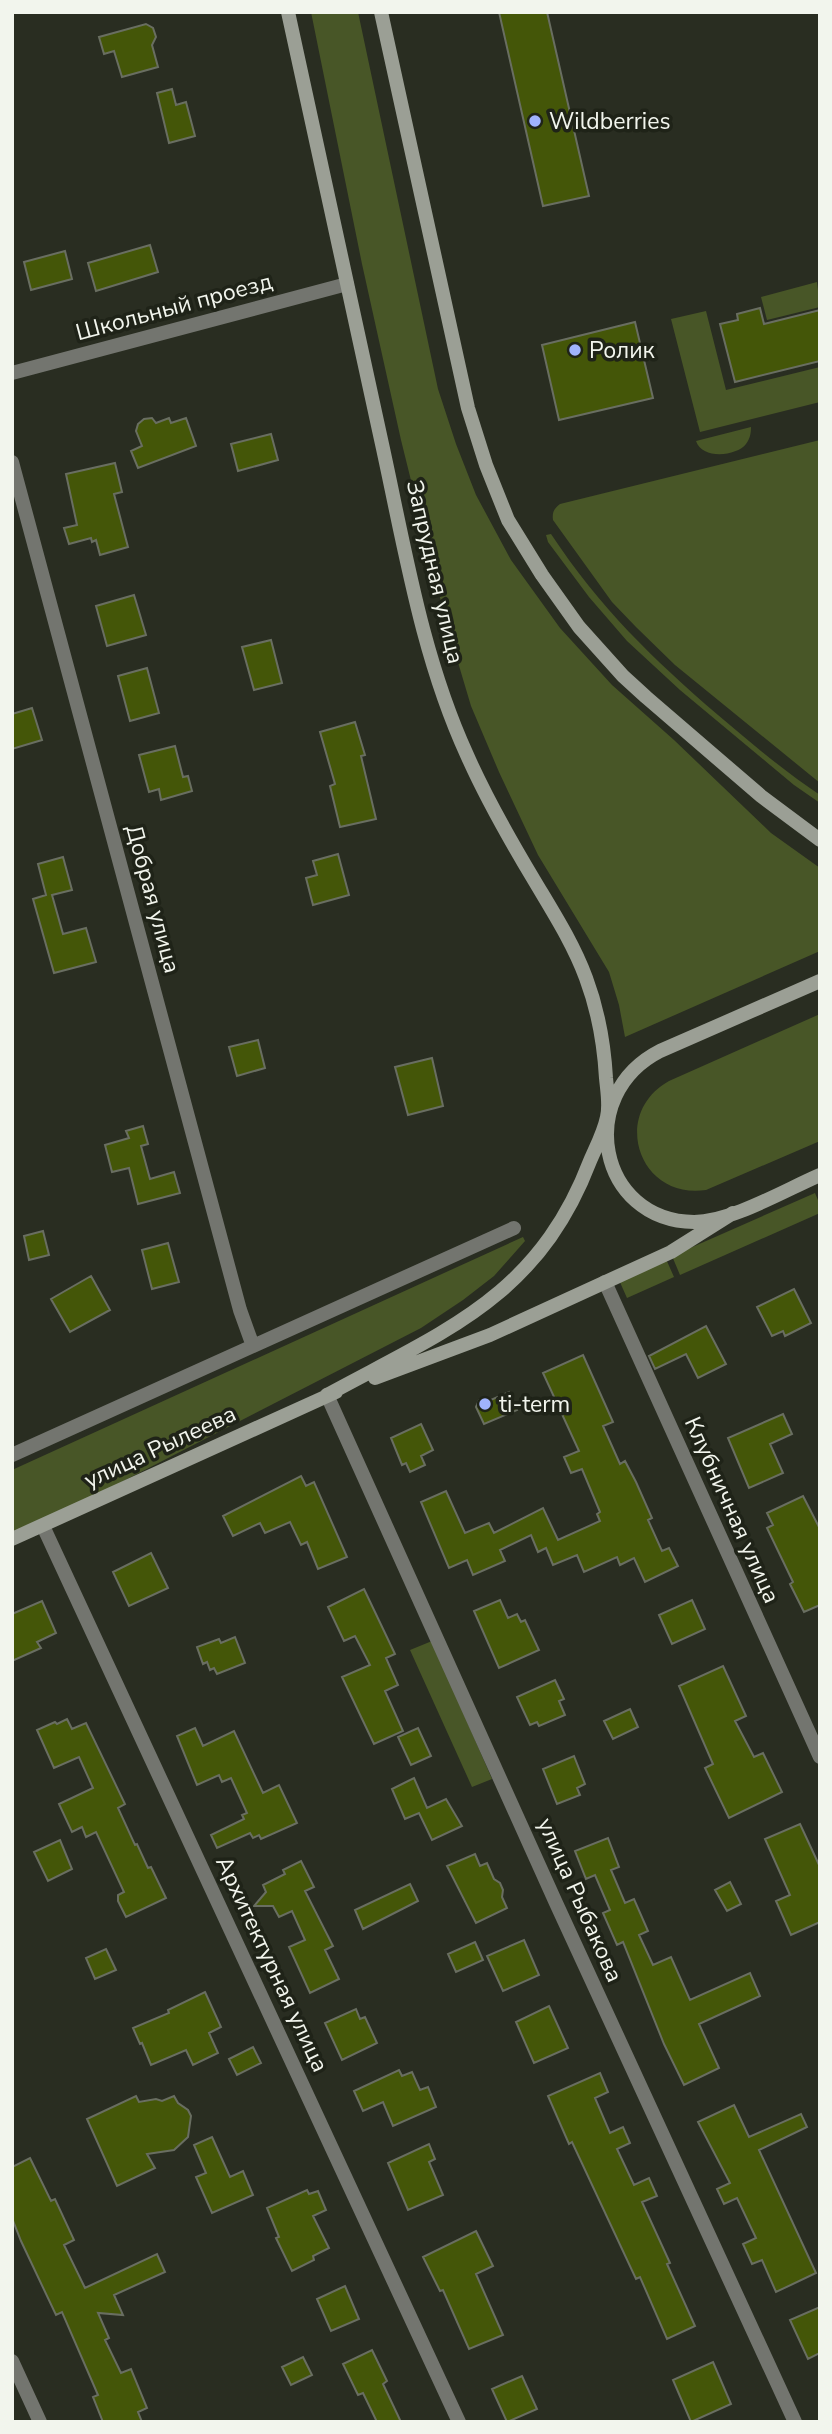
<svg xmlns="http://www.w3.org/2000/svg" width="832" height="2434" font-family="'Nunito Sans',sans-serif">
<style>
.green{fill:#485627}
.building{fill:#445608;stroke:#696e61;stroke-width:2}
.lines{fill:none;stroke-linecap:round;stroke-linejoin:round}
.street{stroke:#73756f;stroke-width:14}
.secondary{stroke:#9b9f95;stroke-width:14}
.poi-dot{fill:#a0b3fd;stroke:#1f2318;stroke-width:2.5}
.labels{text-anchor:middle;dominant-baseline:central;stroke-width:7;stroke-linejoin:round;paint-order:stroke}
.poi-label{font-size:23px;fill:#f2f5ed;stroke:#1f2318;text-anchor:start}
.street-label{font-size:23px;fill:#f2f5ed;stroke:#1f2318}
</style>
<rect width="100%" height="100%" fill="#292d21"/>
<path class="green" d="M311,12h47l80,377 18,55 20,51 35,65 49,68 52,57 62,55 97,93 49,35v83l-195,86 -6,-32 -10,-33 -71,-117 -39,-83 -28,-66 -25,-84 -45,-182 -39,-176z
M817,282l3,25 -53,13 -6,-23z
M706,311l20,79 94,-23v35l-120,30 -29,-113z
M751,427c0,6 -1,12 -5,17 -9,12 -44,16 -50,-3z
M820,440v343l-145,-118 -39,-38 -24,-25 -59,-82c-1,-8 1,-11 7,-16z
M551,534c49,74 101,124 167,181 33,28 66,56 102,80v8l-26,-18 -114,-95 -53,-49 -38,-44 -41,-55 -2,-7z
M820,1014v127l-114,49c-67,10 -96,-76 -37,-109z
M815,1193l5,12v8l-140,62 -8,-19z
M523,1237l2,4 -31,35 -31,24 -42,28 -317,163 -92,43v-64z
M666,1259l8,18 -47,21 -8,-18z
M432,1641l60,138 -20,8 -62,-137z"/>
<path class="building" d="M499,12h48l42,184 -46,10z
M146,24l7,4 3,9 -4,8 6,22 -36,10 -8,-26 -10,3 -5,-17z
M172,89l4,16 10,-3 9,34 -26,7 -12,-50z
M150,245l8,27 -62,19 -8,-28z
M65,251l7,28 -41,11 -7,-28z
M760,308l4,16 56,-14v51l-85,21 -15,-58 18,-4 -1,-6z
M635,322l18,76 -94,22 -17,-75z
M152,418l4,5 13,-5 2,5 15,-5 10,28 -58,22 -7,-17 11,-5 -6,-15 2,-7 6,-5z
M271,434l7,26 -40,11 -7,-27z
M115,463l7,29 -8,2 14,53 -28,8 -4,-15 -4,2 -1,-4 -22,6 -5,-16 13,-3 -11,-51z
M134,595l12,40 -39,11 -11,-40z
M271,640l11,43 -28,7 -12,-43z
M147,668l12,45 -29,8 -12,-45z
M32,708l10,32 -30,9v-35z
M355,722l10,33 -4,1 15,63 -36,8 -10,-41 5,-2 -15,-52z
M175,746l8,31 5,-1 4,15 -31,9 -2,-11 -10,3 -10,-37z
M338,854l11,41 -36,10 -7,-27 11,-3 -4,-14z
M63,857l9,33 -20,5 11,39 23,-6 10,34 -42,11 -21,-74 13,-4 -8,-31z
M258,1040l7,28 -28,8 -8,-29z
M432,1058l11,48 -35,9 -13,-48z
M143,1126l5,18 -7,2 9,33 24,-7 6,21 -42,11 -9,-36 -17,4 -7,-27 24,-7 -3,-7z
M43,1231l6,24 -20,5 -5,-24z
M168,1243l11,39 -27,7 -10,-39z
M91,1276l19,34 -40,22 -19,-33z
M794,1289l17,34 -26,13 -2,-5 -11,5 -15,-29z
M706,1326l20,38 -28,14 -12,-24 -31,15 -6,-13z
M583,1355l30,67 -10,4 17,38 5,-3 11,21 16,36 -4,2 14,31 7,-3 9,18 -33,16 -11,-24 -14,7 -3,-8 -33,15 -7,-17 -24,10 -7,-17 -8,4 -7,-17 -31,15 5,11 -32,14 -6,-15 -18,8 -28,-66 25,-11 19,42 24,-10 5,10 49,-25 15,32 42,-19 -3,-7 3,-2 -18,-43 -11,4 -7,-16 15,-6 -36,-78z
M509,1392l8,18 -33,14 -8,-17 3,-7 6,-3 6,3z
M783,1414l9,20 -22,10 13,29 -34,15 -21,-50z
M421,1424l12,26 -12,6 4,9 -15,7 -4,-9 -4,2 -11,-27z
M301,1476l5,10 8,-4 33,75 -29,12 -11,-27 -6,3 -11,-23 -25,11 -5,-10 -27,13 -10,-20z
M803,1496l17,33v76l-16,7 -14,-28 3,-2 -26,-54 6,-3 -6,-12z
M151,1553l17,35 -39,18 -16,-34z
M364,1589l31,65 -9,4 12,27 -13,6 18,40 -29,13 -32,-67 28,-12 -15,-29 -11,5 -16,-34z
M500,1600l8,18 9,-4 4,8 4,-2 14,30 -40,18 -25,-57z
M692,1600l13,29 -33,15 -13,-29z
M42,1601l14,32 -19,9 4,6 -29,13v-47z
M235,1637l10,26 -28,11 -3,-6 -4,2 -3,-8 -4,2 -6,-17 22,-8 2,4z
M723,1666l23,50 -11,5 19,36 9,-4 19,39 -53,26 -24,-50 8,-4 -34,-78z
M555,1680l9,19 -5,2 6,14 -26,11 -2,-4 -7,3 -13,-28z
M630,1709l8,18 -25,12 -9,-18z
M67,1719l5,10 14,-6 39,81 -7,4 17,37 2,-1 11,24 3,-1 15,31 -40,19 -8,-16v-6l6,-3 -28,-60 -10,5 -4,-10 -10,5 -13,-28 34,-16 -14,-31 -25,11 -17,-38 18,-8 2,2z
M195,1728l8,18 31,-15 29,62 16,-8 18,38 -36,16 -2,-4 -6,3 -3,-5 -33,15 -6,-13 33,-16 -2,-4 5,-2 -16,-35 -9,4 -3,-7 -22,10 -20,-49z
M418,1728l13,28 -20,9 -13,-28z
M574,1756l11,28 -8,4 3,7 -23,9 -14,-35z
M414,1778l13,30 19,-9 16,27 -30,14 -13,-27 -14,6 -13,-30z
M800,1824l20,43v55l-29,13 -15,-34 14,-6 -25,-56z
M608,1838l11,29 -8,3 14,33 9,-4 14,32 -9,4 14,30 18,-8 19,43 60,-27 10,23 -61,28 20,44 -35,17 -20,-41 -41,-102 -6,3 -14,-32 7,-3 -15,-35 -9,4 -11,-28z
M60,1840l12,29 -24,12 -14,-29z
M475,1854l5,12 7,-3 7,16 6,4 3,7 -1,7 5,11 -31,15 -29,-57z
M301,1861l13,26 -9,4 28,55 -8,4 14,29 -29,14 -21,-46 16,-7 -13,-29 -13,6 -6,-11h-19l12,-14 -3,-7 22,-11 -2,-4z
M730,1882l11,22 -14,7 -12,-21z
M410,1884l8,17 -55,28 -8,-19z
M524,1940l15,35 -36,16 -16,-35z
M475,1942l8,18 -27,12 -8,-18z
M106,1949l10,21 -21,9 -9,-21z
M205,1992l16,35 -12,6 9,20 -25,12 -7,-15 -35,15 -9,-22 -2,1 -7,-16 36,-15 -1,-3z
M549,2006l19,42 -34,15 -18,-41z
M356,2009l4,10 5,-2 12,26 -35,17 -17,-37z
M253,2047l8,16 -24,12 -8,-16z
M399,2070l3,6 10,-4 8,18 8,-3 8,20 -43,19 -10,-24 -20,9 -9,-20z
M600,2073l8,19 -13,6 15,35 13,-6 7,16 -13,6 17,36 15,-7 8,18 -15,6 28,61 -3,1 28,62 -28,13 -27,-62 -4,2 -64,-137 -3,2 -21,-48z
M136,2096l3,6 17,-3 6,2 12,-5 4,7 10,7 3,6 -3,21 -14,13 -27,4 8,14 -38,18 -30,-67z
M734,2105l15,32 52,-23 6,13 -48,23 57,123 -40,19 -14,-32 -10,4 -9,-20 13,-6 -19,-40 -13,6 -7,-15 13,-6 -32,-61z
M212,2137l18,40 13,-6 10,24 -41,18 -16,-36 10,-4 -12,-28z
M429,2144l6,15 -6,3 14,33 -35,15 -20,-47z
M30,2158l21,43 4,-2 19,41 -10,5 21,43 72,-34 8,18 -51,23 9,20 -25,-2 11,25 -4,2 16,33 10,-4 16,39 -9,4 4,10h-39l-10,-25 5,-2 -36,-83 -6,3 -35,-74 -9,-23v-51z
M307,2190l2,4 9,-3 8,19 -13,6 16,32 -16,8 1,4 -22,11 -16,-33 3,-1 -12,-29z
M476,2231l17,35 -17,8 27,61 -34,14 -26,-59 -3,1 -17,-34z
M345,2286l14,33 -28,12 -14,-32z
M820,2307v46l-12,6 -18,-39z
M372,2350l15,31 -4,3 18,38h-24l-14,-29 -5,2 -15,-31z
M303,2357l9,18 -21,10 -9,-18z
M713,2362l18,42 -40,18 -18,-42z
M522,2376l15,33 -30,13 -15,-33z"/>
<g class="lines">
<path class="street" d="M12,373l335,-89
M12,462l228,848 13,36
M605,1282l215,475
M327,1395l229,508 239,519
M12,1455l502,-227
M43,1526l416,896
M12,2361l28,61"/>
<path class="secondary" d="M288,12c31,144 63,288 94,432 23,105 40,213 85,311 19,43 43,85 67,125 19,32 39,63 52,98 12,32 18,65 20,100 1,12 4,27 1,39 -3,15 -11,30 -17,44 -52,136 -144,169 -263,234
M381,12l87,396 18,57 22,55 34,55 37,52 44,49 23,21 115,99 59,44
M820,981l-160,70c-86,44 -62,170 34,171 37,0 91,-32 126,-47
M375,1378l115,-43 181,-83 62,-39
M12,1539l324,-147"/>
</g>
<g class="poi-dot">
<circle cx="535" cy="121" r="7"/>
<circle cx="575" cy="350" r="7"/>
<circle cx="485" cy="1404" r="7"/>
</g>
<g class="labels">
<g class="poi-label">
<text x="549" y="121">Wildberries</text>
<text x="589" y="350">Ролик</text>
<text x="499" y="1404">ti-term</text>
</g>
<g class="street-label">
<text transform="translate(174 307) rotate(-15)">Школьный проезд</text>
<text transform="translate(435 572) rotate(77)">Запрудная улица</text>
<text transform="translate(153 899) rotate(75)">Добрая улица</text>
<text transform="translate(160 1447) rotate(-25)">улица Рылеева</text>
<text transform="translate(732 1510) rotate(66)">Клубничная улица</text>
<text transform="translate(580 1900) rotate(66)">улица Рыбакова</text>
<text transform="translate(272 1964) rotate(65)">Архитектурная улица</text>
</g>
</g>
<rect width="832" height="2434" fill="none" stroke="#f2f5ed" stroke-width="28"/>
</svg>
